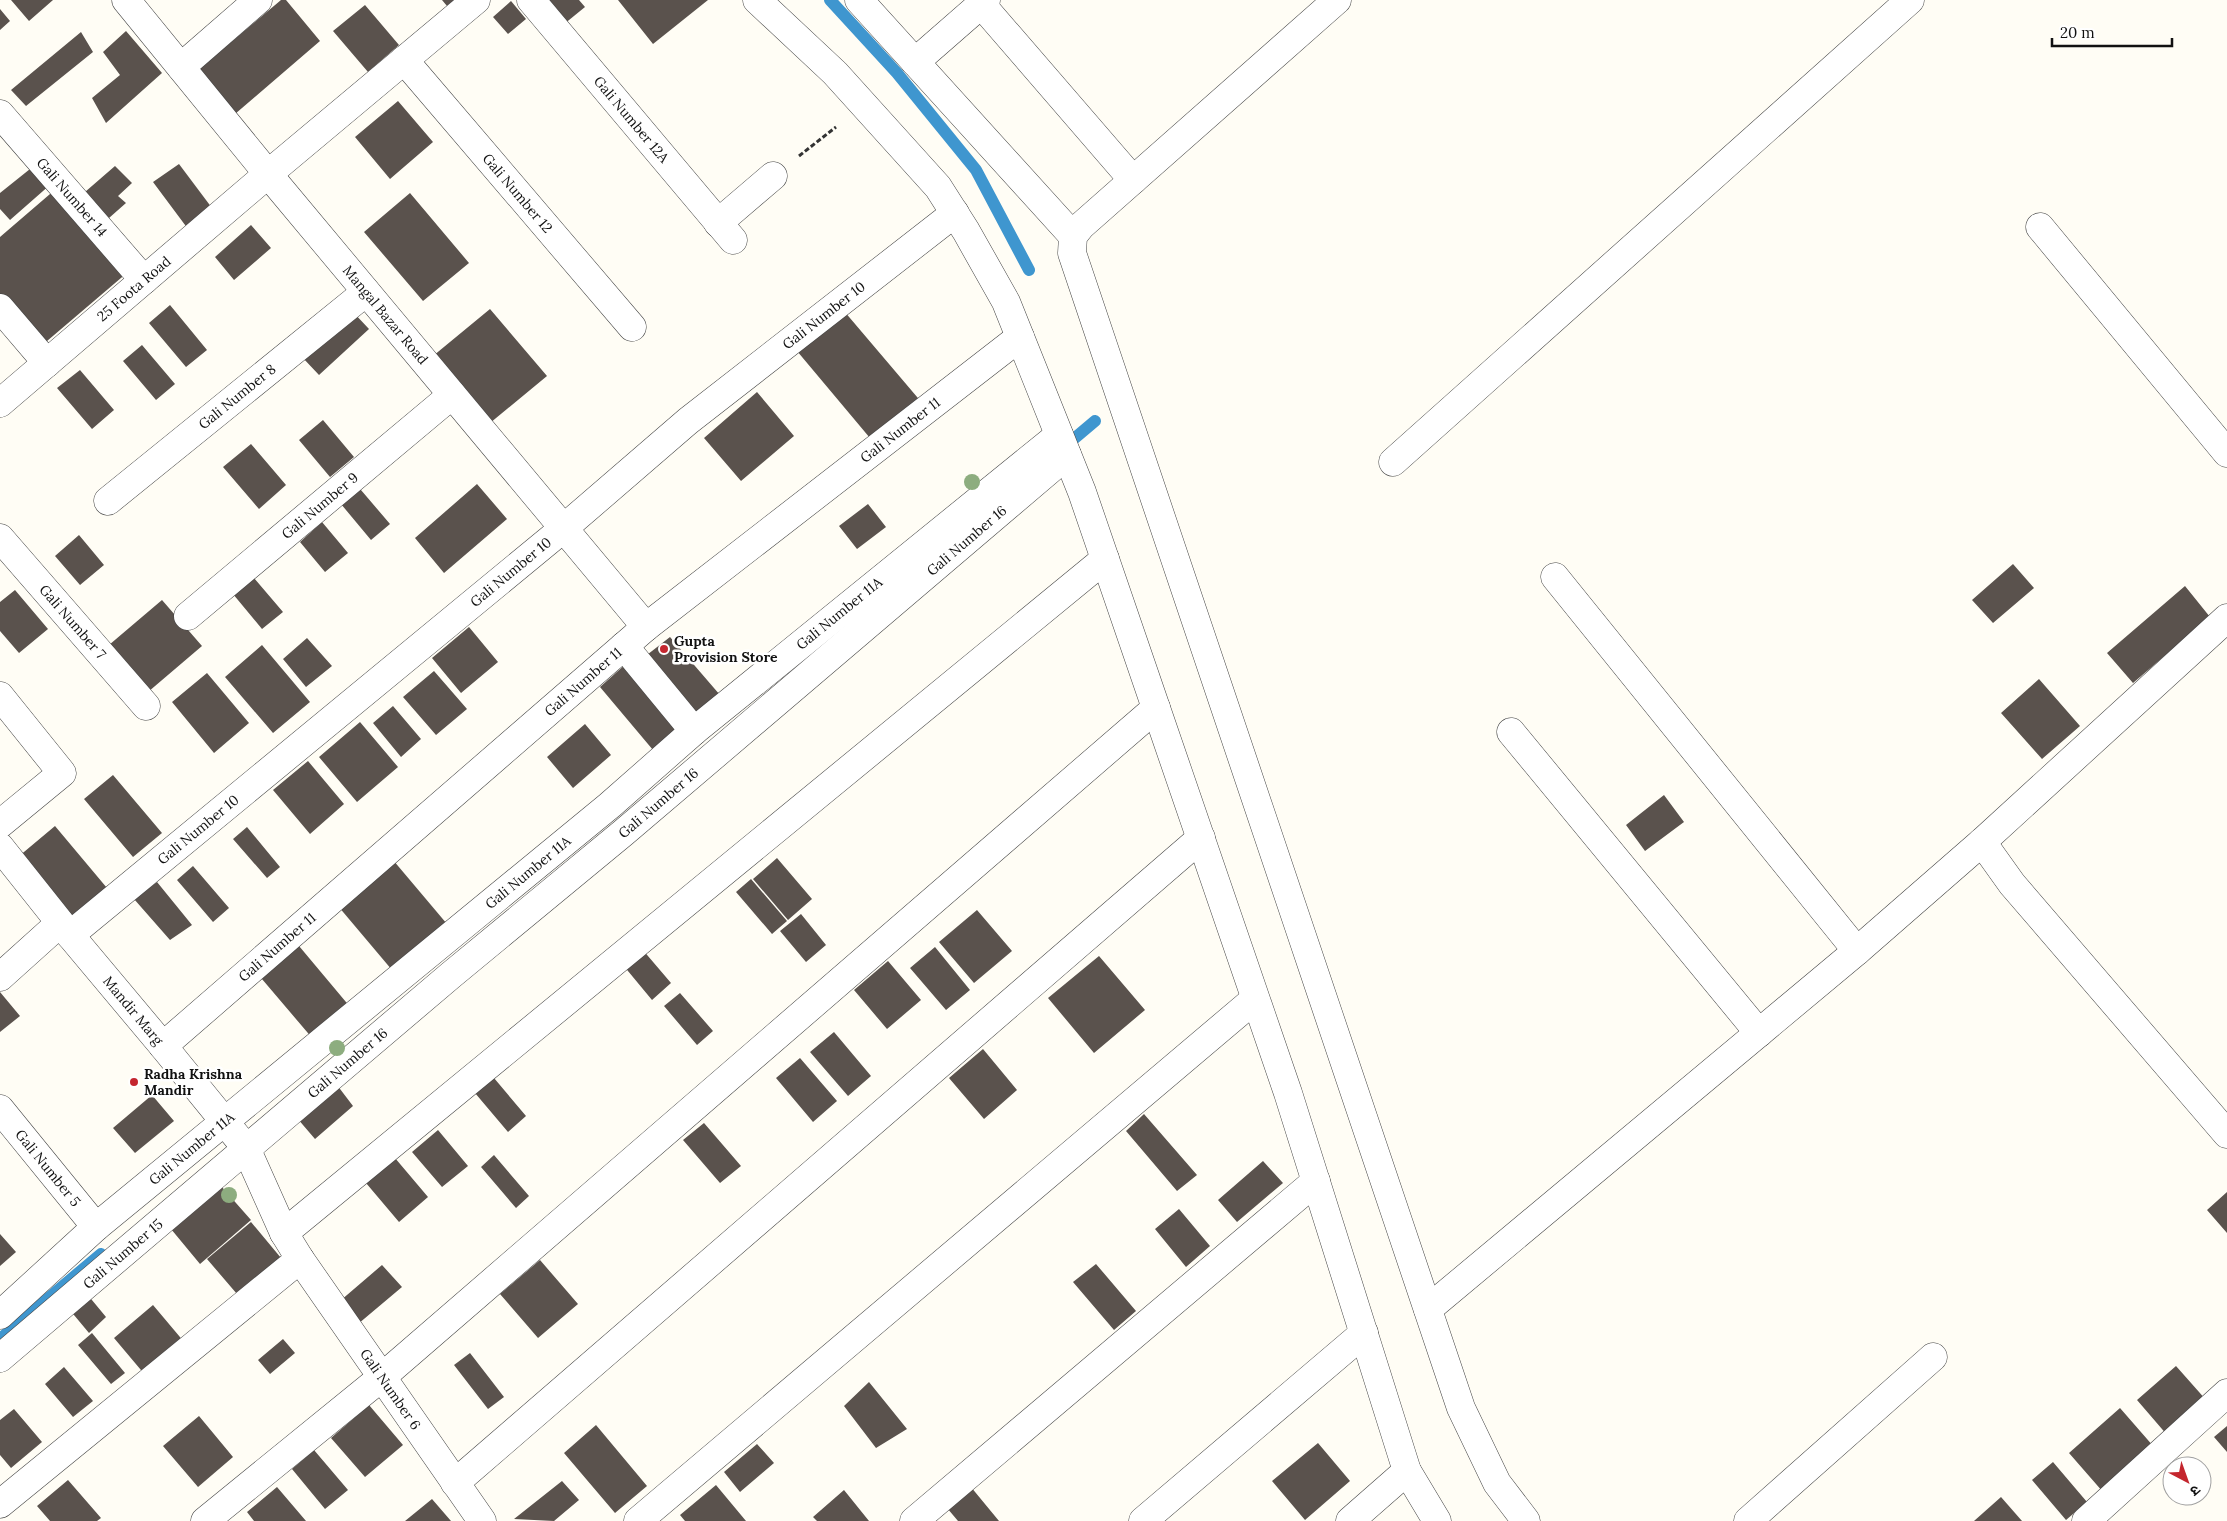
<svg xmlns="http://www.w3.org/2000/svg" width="2227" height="1521" font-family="Lora,'Noto Sans Devanagari',serif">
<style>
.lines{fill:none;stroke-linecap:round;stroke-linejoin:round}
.stream{stroke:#3f96cf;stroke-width:12}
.building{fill:#5a524d}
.minor-casing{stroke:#444;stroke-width:29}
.path{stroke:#333;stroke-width:3;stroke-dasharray:5 2.5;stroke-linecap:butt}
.minor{stroke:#fff;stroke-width:28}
.tree{fill:#8dad7f}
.poi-dot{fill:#c4262e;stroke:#fff;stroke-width:2}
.labels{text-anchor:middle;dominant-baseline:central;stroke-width:5;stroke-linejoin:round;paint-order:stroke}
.street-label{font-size:14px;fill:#111;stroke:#fff}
.poi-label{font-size:14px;font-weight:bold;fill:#111;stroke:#fff;text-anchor:start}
</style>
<rect width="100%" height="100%" fill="#fffdf5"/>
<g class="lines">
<path class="stream" d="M830,0l67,73 79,97 53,100
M1063,448l32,-27
M0,1339l101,-85"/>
</g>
<path class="building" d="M11,0h42l-24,21z
M281,0h5l34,41 -85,73 -37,-44z
M442,0h12l-7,6z
M534,0h45l6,7 -27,22z
M618,0h90l-55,44z
M511,1l15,18 -18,15 -15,-17z
M365,5l34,40 -31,27 -35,-41z
M0,9l10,12 -10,9z
M126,31l36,42 -56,50 -14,-25 28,-23 -17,-23z
M81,32l12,20 -67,54 -15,-16z
M398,101l35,41 -43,37 -35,-42z
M179,164l36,48 -24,21 -38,-51z
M35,165l16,19 -41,36 -10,-11v-16z
M115,166l17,17 -14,13 8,7 -17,15 -24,-26z
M57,188l71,84 -88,75 -40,-48v-62z
M410,193l59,70 -46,38 -59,-69z
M251,225l20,23 -37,32 -19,-23z
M170,305l37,45 -21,17 -37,-44z
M490,309l57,67 -57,47 -57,-67z
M844,311l79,93 -48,40 -78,-93z
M353,312l16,17 -50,46 -17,-18z
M142,345l33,39 -19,16 -33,-39z
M80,370l34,40 -22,19 -35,-41z
M757,392l37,44 -53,45 -37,-43z
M323,420l31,37 -24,20 -31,-37z
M251,444l35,41 -27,24 -36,-42z
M355,483l35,41 -19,16 -35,-42z
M477,484l30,35 -63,54 -29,-35z
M868,504l18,23 -29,22 -18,-23z
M322,522l26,31 -23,19 -25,-30z
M79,535l25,30 -24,20 -25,-29z
M2013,564l21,24 -41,35 -21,-23z
M248,571l35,41 -21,17 -34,-41z
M2185,586l25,31 -77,66 -26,-30z
M15,590l33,39 -29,24 -19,-22v-29z
M162,600l40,46 -54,46 -39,-47z
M469,627l29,35 -37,31 -29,-35z
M670,637l50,58 -27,22 -50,-59z
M307,638l25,28 -26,21 -23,-28z
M262,645l48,57 -37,31 -48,-56z
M627,663l54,63 -28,24 -53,-63z
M434,671l33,38 -31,26 -33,-38z
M207,673l42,50 -35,30 -42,-51z
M2039,679l41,47 -38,33 -41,-46z
M393,706l28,33 -20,18 -28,-34z
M360,722l38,45 -41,35 -38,-45z
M585,724l26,31 -38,33 -26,-31z
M308,761l36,43 -34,30 -37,-44z
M113,775l49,58 -29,24 -49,-58z
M1664,795l20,27 -39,29 -19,-26z
M55,826l52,62 -36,31 -53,-62z
M247,827l33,40 -13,11 -34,-39z
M777,858l35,41 -24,21 -35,-41z
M393,860l54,64 -55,46 -54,-64z
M193,866l36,42 -16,14 -36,-42z
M751,879l36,42 -15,13 -36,-42z
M157,882l35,43 -22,15 -36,-41z
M977,910l35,41 -38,32 -35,-41z
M801,914l25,31 -20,17 -26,-31z
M294,940l57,68 -38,31 -57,-67z
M935,947l35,43 -24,20 -36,-42z
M642,949l29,34 -19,17 -29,-35z
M1099,956l46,54 -51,43 -46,-55z
M888,961l33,39 -34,29 -33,-39z
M0,992l20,24 -20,16z
M680,993l33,38 -16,14 -33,-39z
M834,1032l37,44 -23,20 -38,-44z
M983,1049l34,41 -33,29 -35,-41z
M800,1058l37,43 -24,21 -37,-44z
M494,1078l32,38 -18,16 -33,-39z
M337,1085l16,21 -38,33 -18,-21z
M152,1095l22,26 -39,32 -22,-25z
M1144,1114l53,61 -20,16 -51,-60z
M704,1123l37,43 -21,17 -37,-43z
M438,1130l30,36 -26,21 -30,-35z
M494,1155l35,41 -13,12 -35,-41z
M395,1158l33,39 -29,25 -33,-39z
M1263,1161l20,22 -46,39 -19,-22z
M221,1186l30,34 -51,44 -29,-35z
M2227,1192v41l-20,-23z
M1179,1209l31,37 -24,21 -31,-38z
M251,1222l35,42 -43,37 -36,-42z
M0,1234l16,18 -16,14z
M540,1260l38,44 -40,34 -38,-44z
M1096,1264l40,47 -22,19 -41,-48z
M382,1265l20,22 -44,37 -18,-23z
M82,1288l24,29 -17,16 -25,-30z
M153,1305l32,38 -39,33 -32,-38z
M92,1333l33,40 -14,11 -33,-39z
M283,1339l12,14 -25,21 -12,-14z
M470,1353l34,44 -16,12 -34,-44z
M2176,1366l31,35 -39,35 -31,-36z
M64,1367l29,34 -20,16 -28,-33z
M869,1382l38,47 -31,19 -32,-42z
M369,1405l34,40 -38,32 -34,-39z
M2120,1408l34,39 -51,45 -34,-39z
M14,1409l28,33 -31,26 -11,-13v-35z
M199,1416l34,41 -35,30 -35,-41z
M596,1425l51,61 -32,27 -51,-60z
M2227,1426v26l-13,-15z
M1318,1443l32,38 -45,39 -33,-39z
M757,1444l17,19 -34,29 -16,-20z
M314,1450l34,40 -23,19 -33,-40z
M2053,1462l34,40 -21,18 -34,-40z
M68,1480l33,38 -4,3h-47l-13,-15z
M562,1481l17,19 -25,21 -40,-2z
M966,1481l33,40h-41l-16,-19z
M716,1485l30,36h-61l-5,-6z
M277,1487l29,34h-52l-7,-9z
M844,1490l25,31h-52l-4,-4z
M2001,1497l21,24h-48z
M432,1499l19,22h-46z"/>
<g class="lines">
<g class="minor-casing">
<g id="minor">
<path id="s1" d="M126,0l142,174 378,453"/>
<path id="s2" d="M531,0l202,240"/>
<path d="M757,0l78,73 103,114 28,44 40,71 76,190 74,216 132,385 119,378 30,50"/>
<path d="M859,0l214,236"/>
<path d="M1337,0l-256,226 -8,10 -1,17 389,1155 36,75 29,38"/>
<path d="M981,4l152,176"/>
<path id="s3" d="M404,60l228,267"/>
<path d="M915,62l71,-62"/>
<path d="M181,67l77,-67"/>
<path id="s4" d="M0,114l144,166"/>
<path d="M718,223l55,-47"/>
<path d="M2040,227l187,226"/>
<path d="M0,308l47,55"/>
<path id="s5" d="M0,403l268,-229 208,-174"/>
<path d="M1393,462l517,-462"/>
<path id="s6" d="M108,501l258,-209"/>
<path id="s7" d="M0,538l146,168"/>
<path d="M1555,577l302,374"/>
<path id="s8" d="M188,616l264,-221"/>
<path d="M624,646l70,85"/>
<path d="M0,696l62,77 -62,51"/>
<path d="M1511,732l248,301"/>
<path d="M1982,842l30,42 215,250"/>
<path id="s9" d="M0,847l70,88 93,111 83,102 38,85 16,26 182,262"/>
<path id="s10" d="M70,935l494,-407 124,-107 267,-208"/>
<path d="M0,977l60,-54"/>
<path id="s11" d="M163,1046l483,-419 374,-290"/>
<path id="s12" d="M0,1109l96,118"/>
<path d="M284,1233l821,-674"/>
<path d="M1428,1309l429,-358 125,-109 245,-224"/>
<path id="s13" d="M0,1315l96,-88 514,-422 84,-74 365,-296"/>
<path id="s14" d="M0,1358l451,-383 172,-142 444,-378"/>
<path d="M455,1483l746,-645"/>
<path d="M0,1504l300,-245"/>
<path d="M205,1521l177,-144 774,-669"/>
<path d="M638,1521l617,-522"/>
<path d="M914,1521l402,-340"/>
<path d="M1143,1521l221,-188"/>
<path d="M1350,1521l57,-50"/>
<path d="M1748,1521l185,-164"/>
<path d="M2086,1521l141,-128"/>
</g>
</g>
<path class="path" d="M799,156l37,-29"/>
<use href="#minor" class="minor"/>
</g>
<g class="tree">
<circle cx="972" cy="482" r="8"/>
<circle cx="337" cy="1048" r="8"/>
<circle cx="229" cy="1195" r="8"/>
</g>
<g class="poi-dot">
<circle cx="664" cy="649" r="5"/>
<circle cx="134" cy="1082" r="5"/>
</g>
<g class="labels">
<g class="street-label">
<text stroke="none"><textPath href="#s2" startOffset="156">Gali Number 12A</textPath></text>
<text stroke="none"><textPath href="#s3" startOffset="175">Gali Number 12</textPath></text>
<text stroke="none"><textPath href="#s4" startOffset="110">Gali Number 14</textPath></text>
<text stroke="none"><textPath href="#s5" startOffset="176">25 Foota Road</textPath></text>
<text stroke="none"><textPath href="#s1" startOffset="408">Mangal Bazar Road</textPath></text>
<text stroke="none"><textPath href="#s10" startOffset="976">Gali Number 10</textPath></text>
<text stroke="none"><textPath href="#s6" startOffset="166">Gali Number 8</textPath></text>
<text stroke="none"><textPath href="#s11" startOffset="961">Gali Number 11</textPath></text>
<text stroke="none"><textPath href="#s8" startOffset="172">Gali Number 9</textPath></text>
<text stroke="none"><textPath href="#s14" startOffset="1266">Gali Number 16</textPath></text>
<text stroke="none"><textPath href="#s10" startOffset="571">Gali Number 10</textPath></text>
<text stroke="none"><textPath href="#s13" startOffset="1094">Gali Number 11A</textPath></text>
<text stroke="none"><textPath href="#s7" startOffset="111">Gali Number 7</textPath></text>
<text stroke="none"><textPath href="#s11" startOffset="556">Gali Number 11</textPath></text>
<text stroke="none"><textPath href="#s14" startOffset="861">Gali Number 16</textPath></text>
<text stroke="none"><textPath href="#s10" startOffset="166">Gali Number 10</textPath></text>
<text stroke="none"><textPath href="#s13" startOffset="689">Gali Number 11A</textPath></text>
<text stroke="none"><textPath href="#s11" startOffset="151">Gali Number 11</textPath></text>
<text stroke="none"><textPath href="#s9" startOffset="211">Mandir Marg</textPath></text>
<text stroke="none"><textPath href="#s14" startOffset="456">Gali Number 16</textPath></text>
<text stroke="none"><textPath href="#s13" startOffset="254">Gali Number 11A</textPath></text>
<text stroke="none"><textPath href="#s12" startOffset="76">Gali Number 5</textPath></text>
<text stroke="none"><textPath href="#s14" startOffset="161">Gali Number 15</textPath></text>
<text stroke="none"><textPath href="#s9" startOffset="671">Gali Number 6</textPath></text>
</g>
<g class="poi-label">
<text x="674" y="641">Gupta<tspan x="674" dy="16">Provision Store</tspan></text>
<text x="144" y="1074">Radha Krishna<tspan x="144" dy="16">Mandir</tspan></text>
</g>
</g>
<g transform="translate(2187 1481) rotate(139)"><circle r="24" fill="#ffffff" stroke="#a0a0a0"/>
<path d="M0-4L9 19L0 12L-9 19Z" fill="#c4262e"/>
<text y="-8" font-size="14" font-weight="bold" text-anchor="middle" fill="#111111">उ</text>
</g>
<path d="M2052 38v8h120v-8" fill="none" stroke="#111111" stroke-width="2.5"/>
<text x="2060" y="38" font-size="15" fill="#111111" stroke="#ffffff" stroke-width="4" paint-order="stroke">20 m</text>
</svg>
